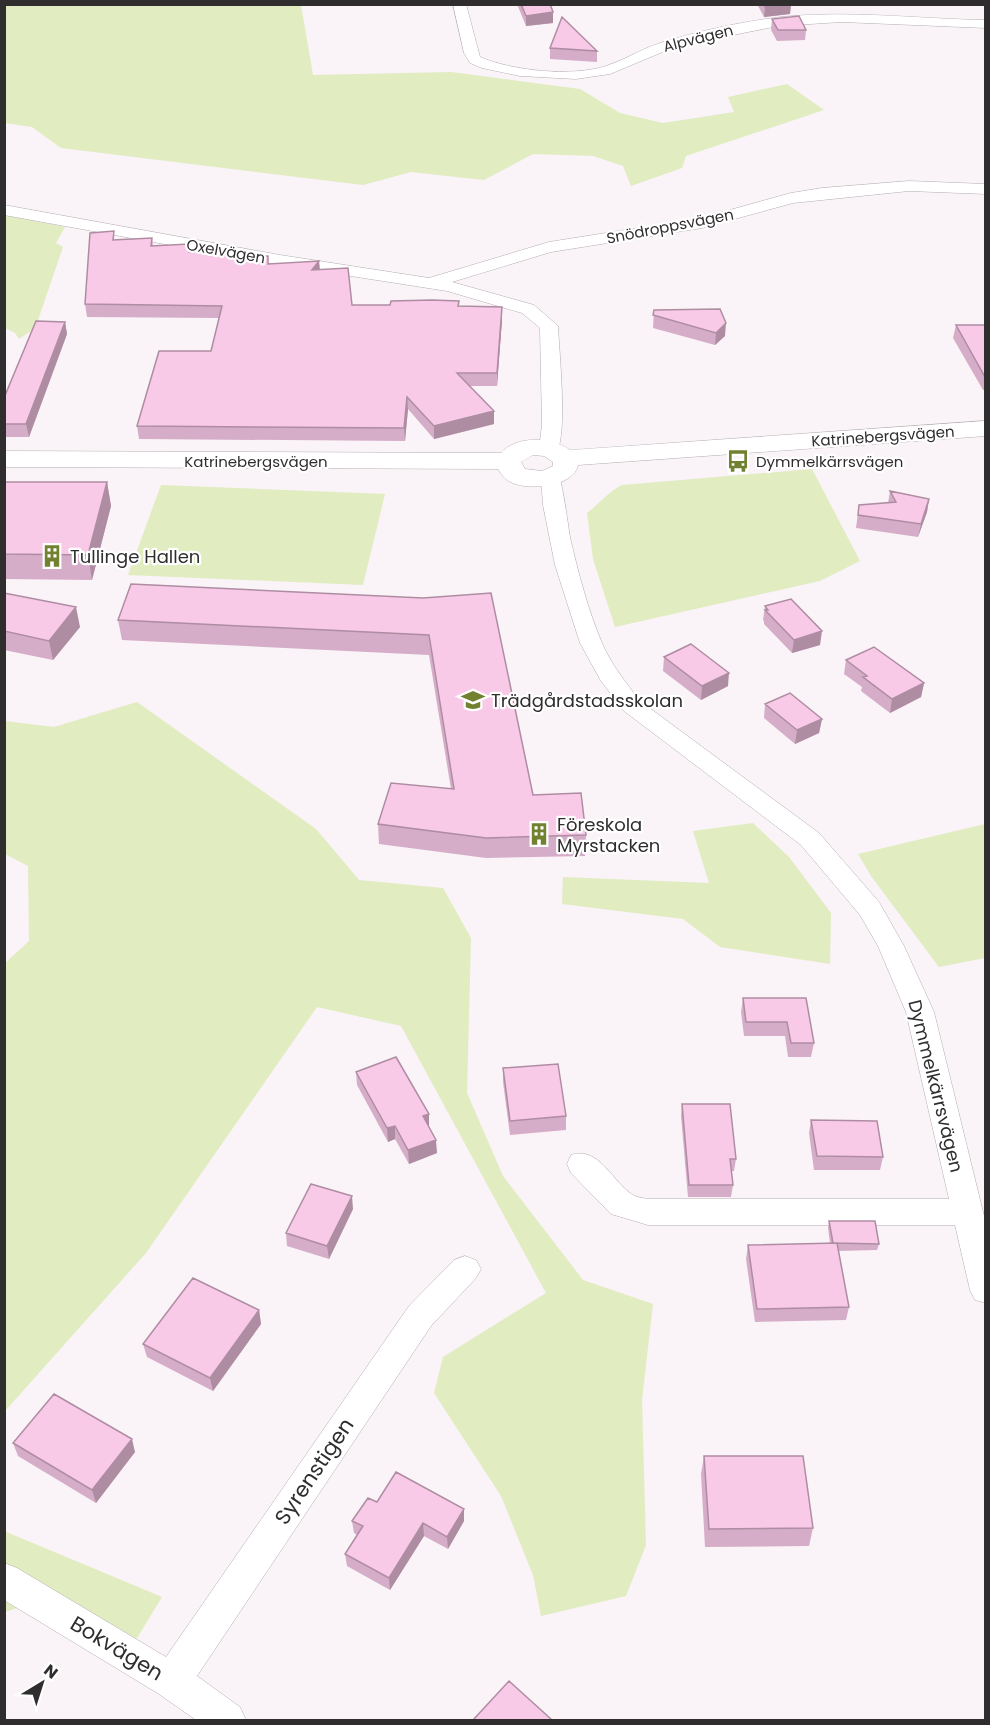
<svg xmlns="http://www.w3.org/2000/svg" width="990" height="1725" font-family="Poppins,sans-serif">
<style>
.green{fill:#e1ecc1}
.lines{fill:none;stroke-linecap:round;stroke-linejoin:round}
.street-casing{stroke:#b4adb1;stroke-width:1}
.secondary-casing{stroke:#b4adb1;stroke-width:1}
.street{fill:#fff;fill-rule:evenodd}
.secondary{fill:#fff;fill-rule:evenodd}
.wall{fill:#d6adc8}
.shaded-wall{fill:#ae8da2}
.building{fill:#f9c9e8;stroke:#ae8da2;stroke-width:1.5}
.labels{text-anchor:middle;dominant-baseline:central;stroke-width:4.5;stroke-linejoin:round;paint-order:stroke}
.far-street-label{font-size:15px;fill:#2f2d2e;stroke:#fff}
.far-poi-label{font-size:15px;fill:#2f2d2e;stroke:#fff;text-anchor:start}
.poi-label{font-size:18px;fill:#2f2d2e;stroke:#fff;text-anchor:start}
.street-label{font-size:18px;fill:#2f2d2e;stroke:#fff}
.near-street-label{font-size:21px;fill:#2f2d2e;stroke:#fff}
</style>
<rect width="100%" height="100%" fill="#faf3f7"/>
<path class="green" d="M5,4l296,1 12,70 138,-3 129,17 40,24 43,10 71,-11 -6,-15 59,-13 37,26 -138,46 -4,12 -51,18 -8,-20 -30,-10 -60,-2 -49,26 -73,-8 -48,13 -302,-37 -29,-21 -27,-4z
M4,215l61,12 -9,16 7,4 -26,76 -6,8 -12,8 -4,-6 -10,-5z
M812,469l48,92 -40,20 -205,46 -22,-68 -6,-46c12,-9 21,-21 35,-28z
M161,485l224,9 -22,91 -235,-10z
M137,702l179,127 43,51 84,8 28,50 -4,155 36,83 80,104 70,24 -11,96 4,145 -20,51 -85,20 -8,-41 -32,-79 -67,-103 9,-36 103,-64 -145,-267 -84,-19 -171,246 -141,158v-448l24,-22 -1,-75 -23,-12v-133l49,6z
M753,823l36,34 42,56 -1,51 -110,-17 -37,-28 -121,-15 1,-27 146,6 -16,-52z
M985,824v134l-46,9 -68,-91 -13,-22z
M4,1531l158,66 -28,46 -86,-45 -43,14z"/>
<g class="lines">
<g class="street-casing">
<path id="street" d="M453,4h13l14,53c33,14 92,20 126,9 19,-6 35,-17 54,-23 39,-12 80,-21 121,-26 68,-7 136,2 205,3v8l-144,-6 -64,4 -90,18 -23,7 -55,23 -34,5 -56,-3 -38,-8 -12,-5 -6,-10z
M909,181l77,3v10l-77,-3 -116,12 -91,25 -151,24 -99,30 82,23 24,21c1,24 10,110 -2,127h-14l-3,-4 3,-24 -2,-97 -18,-15 -75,-22 -167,-26 -276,-50v-10l276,50 149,23 120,-36 152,-24 90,-25 31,-5z
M551,472l7,2c4,5 10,51 12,63 8,35 18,73 32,106 9,21 24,40 38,58l179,132 60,69 25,44 30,66 49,200 3,11v80l-11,-3 -5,-10 -15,-65h-307l-37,-11 -40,-41 -4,-9 4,-9c27,-9 40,24 59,38 5,4 12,5 18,6h301l-43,-187 -28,-66 -18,-31 -59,-70 -177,-134 -23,-30 -21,-38 -25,-78 -12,-60 -2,-27 3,-4z
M465,1256l11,4 5,9 -5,9 -45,48 -234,350 43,31 6,13h-50l-37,-26 -155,-94v-37l13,5 149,89 243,-351 45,-46z"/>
</g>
<g class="secondary-casing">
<path id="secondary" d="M986,421v15l-408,29c-4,23 -55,27 -71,15 -4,-3 -7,-8 -9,-11l-494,-2v-16l497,2c16,-18 50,-16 69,-3zM533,455l11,1 9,6v4l-11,5 -17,-2 -4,-7z"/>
</g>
<use href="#street" class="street"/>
<use href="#secondary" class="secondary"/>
</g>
<path class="wall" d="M517,4h33l3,19 -27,3z
M757,4h34l-1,10 -26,3z
M772,19l34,11 -1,10 -28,1 -6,-11z
M550,48l47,3v11l-47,-3z
M152,238l1,8 36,-2 1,8 38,-2 1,8 39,6 51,-3 1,9 32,35h38l69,-4v5l43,1v13l-5,66h-27l24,38 -60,15 -26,-30 -3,32 -266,-2 -2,-13 74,-75 8,-33 -132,-1 -2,-13 30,-64z
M654,310l71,26 -10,9 -62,-17z
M65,322l2,12 -38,103h-25v-39z
M956,325h30v65h-3l-30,-52z
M4,482h103l4,24 -19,74 -88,-1z
M890,491l39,8 -2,13 -9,25 -62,-9 3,-23 29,-2z
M4,593l76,34 -27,33 -49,-10z
M423,598l110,197 53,40 -1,21 -99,2 -107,-14 -1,-20 73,-35 -22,-134 -307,-15 -4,-20z
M765,606l55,39 -28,8 -28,-29v-3l-1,-1z
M664,657l64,29 -27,14 -38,-29z
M846,660l78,23 -3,14 -31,16 -29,-22 1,-4 -18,-13z
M765,704l57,15 -3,14 -24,11 -31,-26z
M743,998h63l8,45 -3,14h-23l-3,-21h-41l-3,-24z
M503,1068l63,48v14l-56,5 -7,-53z
M356,1072l73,55 8,26 -28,11 -14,-25 -7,3 -31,-57z
M682,1104l54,55 -2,12h-3l2,14 -2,12h-43l-7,-81z
M811,1120l72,37 -3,13h-66l-5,-37z
M353,1209l-24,50 -42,-13 -1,-13z
M829,1221l50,23 -2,6 -39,1 11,56 -3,13 -91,2 -9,-63 2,-14 82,-2 -2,-15z
M259,1310l2,14 -48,67 -66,-34 -4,-13z
M13,1443l122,9 -39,51 -78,-47z
M704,1456l109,72 -4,18 -104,1 -4,-73z
M377,1502l87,7v12l-16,28 -24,-13 -34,54 -43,-24 -2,-12 12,-19 -3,-2 -2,-12z"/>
<path class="shaded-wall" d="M784,4h7l-1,10 -26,3 1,-10z
M553,12v11l-27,3v-10z
M319,261l1,13 -8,-4z
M502,307v13l-5,66v-13z
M65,322l2,12 -38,103 -3,-13z
M726,323l-1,13 -10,9 1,-12z
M407,397l1,12 -3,32 -1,-13z
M494,411v13l-60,15v-13z
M107,482l4,24 -19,74 -4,-25z
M929,499l-2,13 -9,25 3,-13z
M76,607l4,20 -27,33 -4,-19z
M822,631l-2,14 -28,8 2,-13z
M729,673l-1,13 -27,14 1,-14z
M924,683l-3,14 -31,16 2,-14z
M822,719l-3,14 -24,11 2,-14z
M429,1114v13l-6,-11z
M395,1126v13l-7,3 -1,-14z
M436,1140l1,13 -28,11 -1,-14z
M352,1196l1,13 -24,50 -2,-13z
M259,1310l2,14 -48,67 -3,-13z
M132,1439l3,13 -39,51 -4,-13z
M464,1509v12l-16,28 -1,-12z
M423,1523l1,13 -34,54 -1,-12z"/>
<path class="building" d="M521,4h29l3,8 -27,4z
M764,4h20l-19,3z
M799,16l7,14h-28l-6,-11z
M562,17l35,34 -47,-3z
M114,231l-1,9 39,-2 -1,8 38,-2v8l39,-2 1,8 39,-2v8l51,-3 -7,9 36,-2 4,37h38l1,-4 41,-1 27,1 -1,5 44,1 -5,66h-40l37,38 -60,15 -27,-29 -3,31 -267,-2 22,-75h52l11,-45 -137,-2 5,-71z
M720,309l6,14 -10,10 -63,-18 1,-5z
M36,321l29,1 -39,102h-22v-26z
M956,325h30v52h-1z
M4,482h103l-19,73 -84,-1z
M890,491l39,8 -8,25 -63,-9 1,-10 37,-3z
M131,584l292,14 68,-5 42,202 48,-2 5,42 -100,3 -108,-14 13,-41 63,6 -25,-154 -311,-15z
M4,593l72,14 -27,34 -45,-10z
M791,599l31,32 -28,9 -29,-30h3l-3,-4z
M691,644l38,29 -27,13 -38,-29z
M874,647l50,36 -32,16 -29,-22 4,-1 -21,-16z
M790,693l32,26 -25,11 -32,-26z
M743,998h63l8,45h-23l-4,-21h-41z
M396,1057l33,57 -6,2 13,24 -28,10 -13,-24 -8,2 -31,-56z
M558,1064l8,52 -56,5 -7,-53z
M682,1104h48l6,55h-6l3,26h-44z
M811,1120l66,1 6,36 -66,-1z
M311,1184l41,12 -25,50 -41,-13z
M829,1221h46l4,23 -46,-1z
M837,1243l12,64 -92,2 -9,-64z
M193,1278l66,32 -49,68 -67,-34z
M54,1394l78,45 -40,51 -79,-47z
M704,1456h99l10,72 -104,1z
M396,1472l68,37 -17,28 -24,-14 -34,55 -44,-24 18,-28 -11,-5 16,-23 9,4z
M509,1681l43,39h-79z"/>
<defs>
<g id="bus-bare" transform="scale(1.8)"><path d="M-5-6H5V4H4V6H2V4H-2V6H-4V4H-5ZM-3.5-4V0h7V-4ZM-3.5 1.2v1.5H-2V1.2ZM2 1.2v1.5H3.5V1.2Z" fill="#728130" stroke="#fff" stroke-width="2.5" paint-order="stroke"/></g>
<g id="building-bare" transform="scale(1.8)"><path d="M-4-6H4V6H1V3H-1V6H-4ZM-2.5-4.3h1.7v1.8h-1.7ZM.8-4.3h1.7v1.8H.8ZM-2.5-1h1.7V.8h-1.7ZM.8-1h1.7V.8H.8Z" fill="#728130" stroke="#fff" stroke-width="2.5" paint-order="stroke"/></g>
<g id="school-bare" transform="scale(1.8)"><path d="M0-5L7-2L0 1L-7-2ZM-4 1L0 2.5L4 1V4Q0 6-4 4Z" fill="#728130" stroke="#fff" stroke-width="2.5" paint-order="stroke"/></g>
</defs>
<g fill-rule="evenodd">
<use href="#bus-bare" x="738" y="461"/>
<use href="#building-bare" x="52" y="556"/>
<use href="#school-bare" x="473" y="700"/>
<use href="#building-bare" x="539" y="834"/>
</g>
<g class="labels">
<g class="far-street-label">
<text transform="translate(698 38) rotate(-14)">Alpvägen</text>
<text transform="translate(670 226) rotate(-11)">Snödroppsvägen</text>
<text transform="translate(226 251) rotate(10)">Oxelvägen</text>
<text transform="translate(883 436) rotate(-4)">Katrinebergsvägen</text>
<text x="256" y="461">Katrinebergsvägen</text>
</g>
<g class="far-poi-label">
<text x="756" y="461">Dymmelkärrsvägen</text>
</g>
<g class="poi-label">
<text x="70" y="556">Tullinge Hallen</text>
<text x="491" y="700">Trädgårdstadsskolan</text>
<text x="557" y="824">Föreskola<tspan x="557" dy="21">Myrstacken</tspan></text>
</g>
<g class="street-label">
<text transform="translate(936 1086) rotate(76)">Dymmelkärrsvägen</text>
</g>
<g class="near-street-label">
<text transform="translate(314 1471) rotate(-56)">Syrenstigen</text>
<text transform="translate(117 1648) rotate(31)">Bokvägen</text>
</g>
</g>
<rect width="990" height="1725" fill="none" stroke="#2f2d2e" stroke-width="12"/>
<g transform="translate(42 1683) rotate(38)" stroke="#ffffff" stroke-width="4.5" paint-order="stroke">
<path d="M0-4.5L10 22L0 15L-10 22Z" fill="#2f2d2e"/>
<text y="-9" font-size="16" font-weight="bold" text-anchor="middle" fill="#2f2d2e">N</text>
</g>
</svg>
